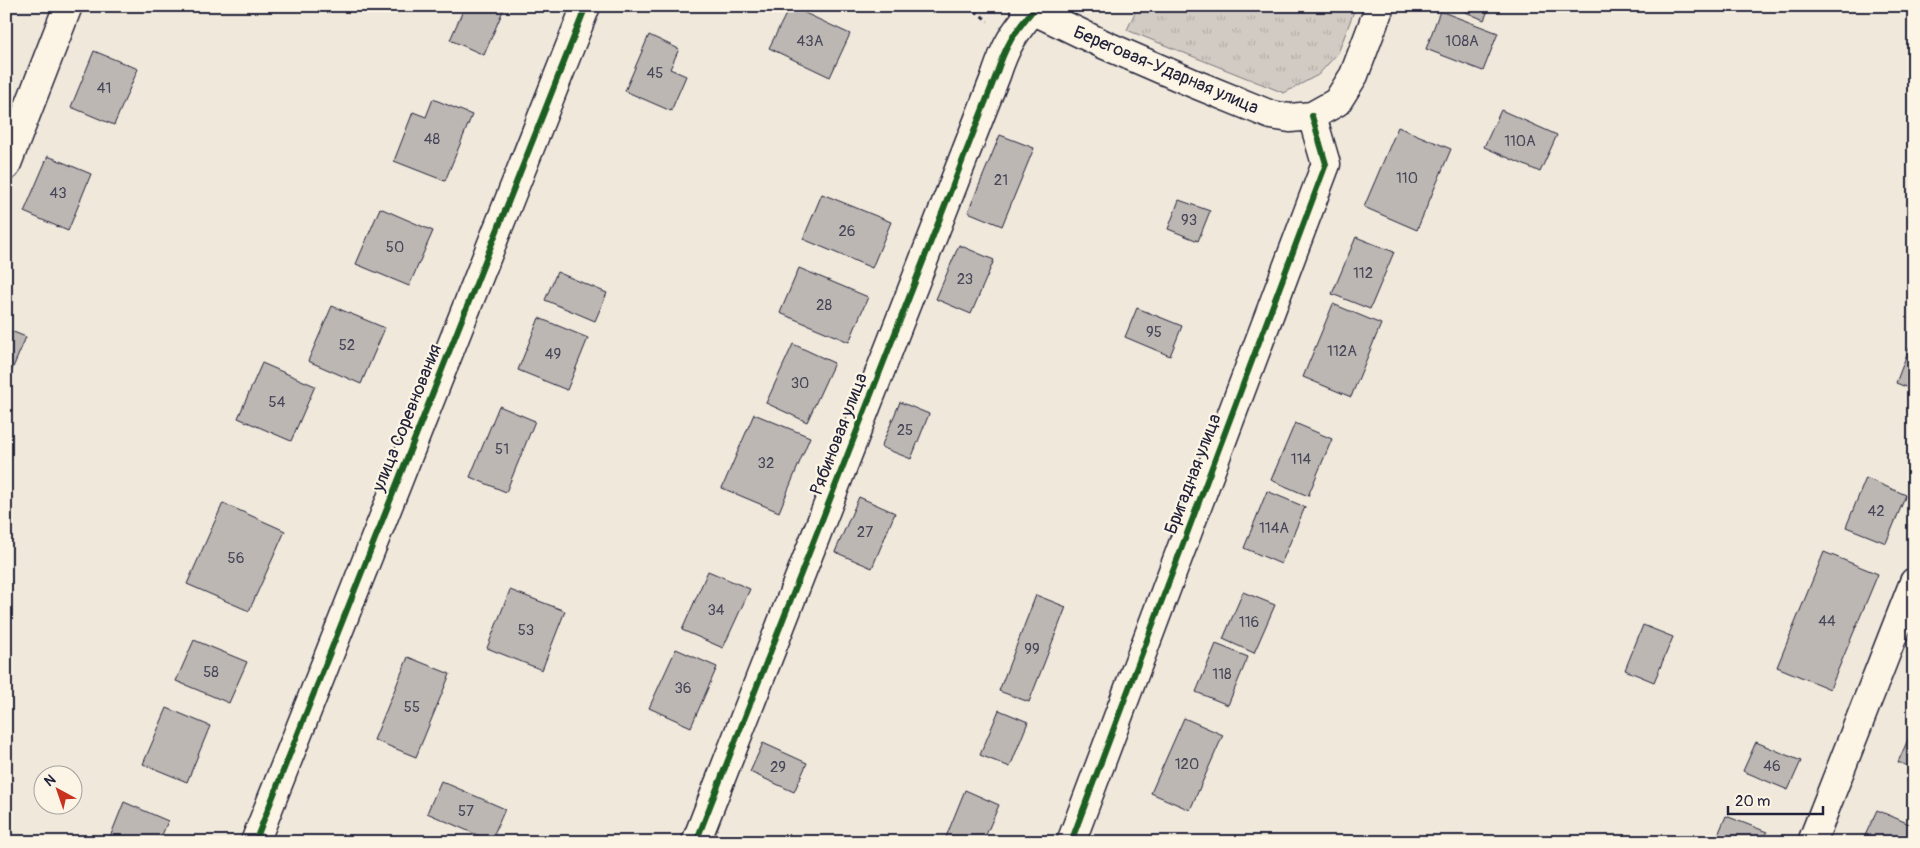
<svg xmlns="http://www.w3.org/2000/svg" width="1920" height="848" font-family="Pangolin,sans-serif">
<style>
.grass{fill:url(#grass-tufts);stroke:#7a767f}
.building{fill:#bcb7b3;stroke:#22223b}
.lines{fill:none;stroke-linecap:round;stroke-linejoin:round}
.minor-casing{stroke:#22223b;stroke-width:31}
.major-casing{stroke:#22223b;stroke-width:31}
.path{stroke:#22223b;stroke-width:3;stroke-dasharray:4 4;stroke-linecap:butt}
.minor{stroke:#fcf5e5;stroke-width:28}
.major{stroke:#fcf5e5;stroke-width:28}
.cycleway-casing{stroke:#fcf5e5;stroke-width:9}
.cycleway{stroke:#1b5e20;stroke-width:6}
.labels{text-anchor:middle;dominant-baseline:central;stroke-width:4.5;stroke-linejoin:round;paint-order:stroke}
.number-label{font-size:15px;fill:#484759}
.street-label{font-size:18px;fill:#22223b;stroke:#fcf5e5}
</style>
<defs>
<pattern id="grass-tufts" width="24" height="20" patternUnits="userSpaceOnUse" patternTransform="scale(1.25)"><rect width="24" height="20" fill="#d1cbc3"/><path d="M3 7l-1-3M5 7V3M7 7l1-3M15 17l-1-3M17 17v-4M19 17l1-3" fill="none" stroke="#b3aea8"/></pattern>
</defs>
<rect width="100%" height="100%" fill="#efe8db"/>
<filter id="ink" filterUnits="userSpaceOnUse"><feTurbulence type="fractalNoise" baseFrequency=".02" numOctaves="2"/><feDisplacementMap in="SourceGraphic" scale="10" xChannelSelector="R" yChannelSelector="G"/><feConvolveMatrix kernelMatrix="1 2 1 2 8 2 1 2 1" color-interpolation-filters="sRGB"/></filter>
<g filter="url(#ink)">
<path class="grass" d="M1140,6h216l-18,47 -20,22 -34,18 -157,-63 9,-20z"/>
<path class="building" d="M6,6h6l-6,16z
M465,6h40l-21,49 -34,-15z
M790,6l60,28 -20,43 -61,-29z
M1452,6h38l-6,14z
M1440,11l58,22 -15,38 -57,-22z
M649,35l30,14 -9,20 16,7 -15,35 -46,-20z
M94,51l44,18 -24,56 -43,-18z
M433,99l39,16 -27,66 -51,-20 19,-49 13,5z
M1501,110l56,25 -17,37 -56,-25z
M1398,127l53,22 -34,81 -53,-23z
M1000,135l34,13 -32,78 -34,-14z
M48,156l43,18 -23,57 -44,-19z
M822,194l69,28 -19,46 -69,-29z
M1179,200l31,11 -12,30 -30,-12z
M380,208l53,23 -24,55 -53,-22z
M1356,237l38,15 -24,57 -38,-15z
M959,245l35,15 -23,54 -35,-15z
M799,268l69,29 -19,45 -69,-29z
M557,272l50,21 -12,28 -50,-21z
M1333,304l48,20 -30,73 -48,-20z
M332,306l53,22 -24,56 -53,-23z
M1137,308l45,18 -12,30 -45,-19z
M539,318l49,20 -21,52 -49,-20z
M6,329l20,8 -20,47z
M793,344l41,19 -27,59 -41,-19z
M1910,346l4,1v43l-18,-7z
M262,363l53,23 -24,55 -53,-23z
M900,402l29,12 -18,45 -30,-12z
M499,406l36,15 -29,71 -36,-15z
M754,414l56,23 -31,75 -57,-24z
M1295,423l37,16 -24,57 -37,-16z
M1866,478l40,17 -20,48 -40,-16z
M1267,491l38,16 -24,57 -37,-16z
M859,497l36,16 -23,55 -37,-16z
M223,503l62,28 -36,80 -62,-27z
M1824,552l54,22 -48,115 -53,-22z
M708,571l42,18 -27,59 -41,-18z
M510,590l55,21 -23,59 -55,-22z
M1243,592l32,13 -21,48 -31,-14z
M1036,595l30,12 -37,95 -30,-11z
M1643,625l30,12 -19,45 -29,-12z
M194,640l53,22 -18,41 -53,-22z
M1216,644l32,13 -20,48 -32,-13z
M676,649l41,18 -26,60 -42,-19z
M408,657l42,17 -34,83 -42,-17z
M167,708l43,18 -23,56 -44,-18z
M999,710l29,12 -18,45 -30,-12z
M1184,718l39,17 -33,75 -39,-17z
M1914,726v43l-16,-7z
M1756,742l45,19 -13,29 -45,-19z
M763,743l44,20 -13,29 -44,-20z
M441,781l64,28 -14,32 -64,-28z
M965,790l34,15 -16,37h-39z
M124,802l44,19 -9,21h-51z
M1877,810l37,16v16h-52z
M1726,816l41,16 -4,10h-48z
M606,836l15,6h-18z"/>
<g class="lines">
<g class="minor-casing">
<path id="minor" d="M6,166l62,-160
M255,842l331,-836
M696,842l300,-767c10,-30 17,-41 37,-65
M1071,842l255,-678 -14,-48
M1812,842l102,-260"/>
</g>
<g class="major-casing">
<path id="major" d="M1024,6l81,39 90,39 76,31 19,3 22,-2 25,-14 17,-27 26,-69"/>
</g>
<path class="path" d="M969,6l19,15"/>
<use href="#minor" class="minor"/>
<use href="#major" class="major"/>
<g class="cycleway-casing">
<path id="cycleway" d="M255,842l331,-836
M696,842l300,-767c10,-30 17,-41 37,-65
M1071,842l255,-678 -14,-48"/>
</g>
<use href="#cycleway" class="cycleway"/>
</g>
</g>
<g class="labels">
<g class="number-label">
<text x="810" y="41">43А</text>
<text x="1462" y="41">108А</text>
<text x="655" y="73">45</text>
<text x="104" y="88">41</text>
<text x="432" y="139">48</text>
<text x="1520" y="141">110А</text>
<text x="1407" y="178">110</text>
<text x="1001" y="180">21</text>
<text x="58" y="193">43</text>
<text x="1189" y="220">93</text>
<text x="847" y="231">26</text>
<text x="395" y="247">50</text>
<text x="1363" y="273">112</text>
<text x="965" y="279">23</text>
<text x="824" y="305">28</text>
<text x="1154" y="332">95</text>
<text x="347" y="345">52</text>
<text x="1342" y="351">112А</text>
<text x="553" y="354">49</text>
<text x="800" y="383">30</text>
<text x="277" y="402">54</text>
<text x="905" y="430">25</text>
<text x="502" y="449">51</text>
<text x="1301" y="459">114</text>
<text x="766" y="463">32</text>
<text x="1876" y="511">42</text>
<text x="1274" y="528">114А</text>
<text x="865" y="532">27</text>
<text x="236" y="558">56</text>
<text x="716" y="610">34</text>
<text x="1827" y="621">44</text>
<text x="1249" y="622">116</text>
<text x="526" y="630">53</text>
<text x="1032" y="649">99</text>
<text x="211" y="672">58</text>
<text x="1222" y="674">118</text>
<text x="683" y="688">36</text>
<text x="412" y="707">55</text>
<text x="1187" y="764">120</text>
<text x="1772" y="766">46</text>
<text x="778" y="767">29</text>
<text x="466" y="811">57</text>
</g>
<g class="street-label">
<text transform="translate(1166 70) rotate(23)">Береговая-Ударная улица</text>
<text transform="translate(407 418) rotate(-68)">улица Соревнования</text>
<text transform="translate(839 434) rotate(-69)">Рябиновая улица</text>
<text transform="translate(1193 474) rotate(-69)">Бригадная улица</text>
</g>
</g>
<rect width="1920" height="848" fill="none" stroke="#fcf5e5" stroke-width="25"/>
<rect x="12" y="12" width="1895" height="823" fill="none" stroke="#22223b" stroke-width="2" filter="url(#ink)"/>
<g transform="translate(58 790) rotate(320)"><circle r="24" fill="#fcf5e5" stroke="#a5a1a1"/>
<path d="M0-4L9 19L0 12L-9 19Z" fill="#c8321e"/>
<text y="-8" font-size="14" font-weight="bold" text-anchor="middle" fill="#22223b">N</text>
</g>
<path d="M1728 806v8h95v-8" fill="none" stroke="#22223b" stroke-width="2.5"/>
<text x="1735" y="806" font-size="15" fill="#22223b" stroke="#fcf5e5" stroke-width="4" paint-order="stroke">20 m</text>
</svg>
